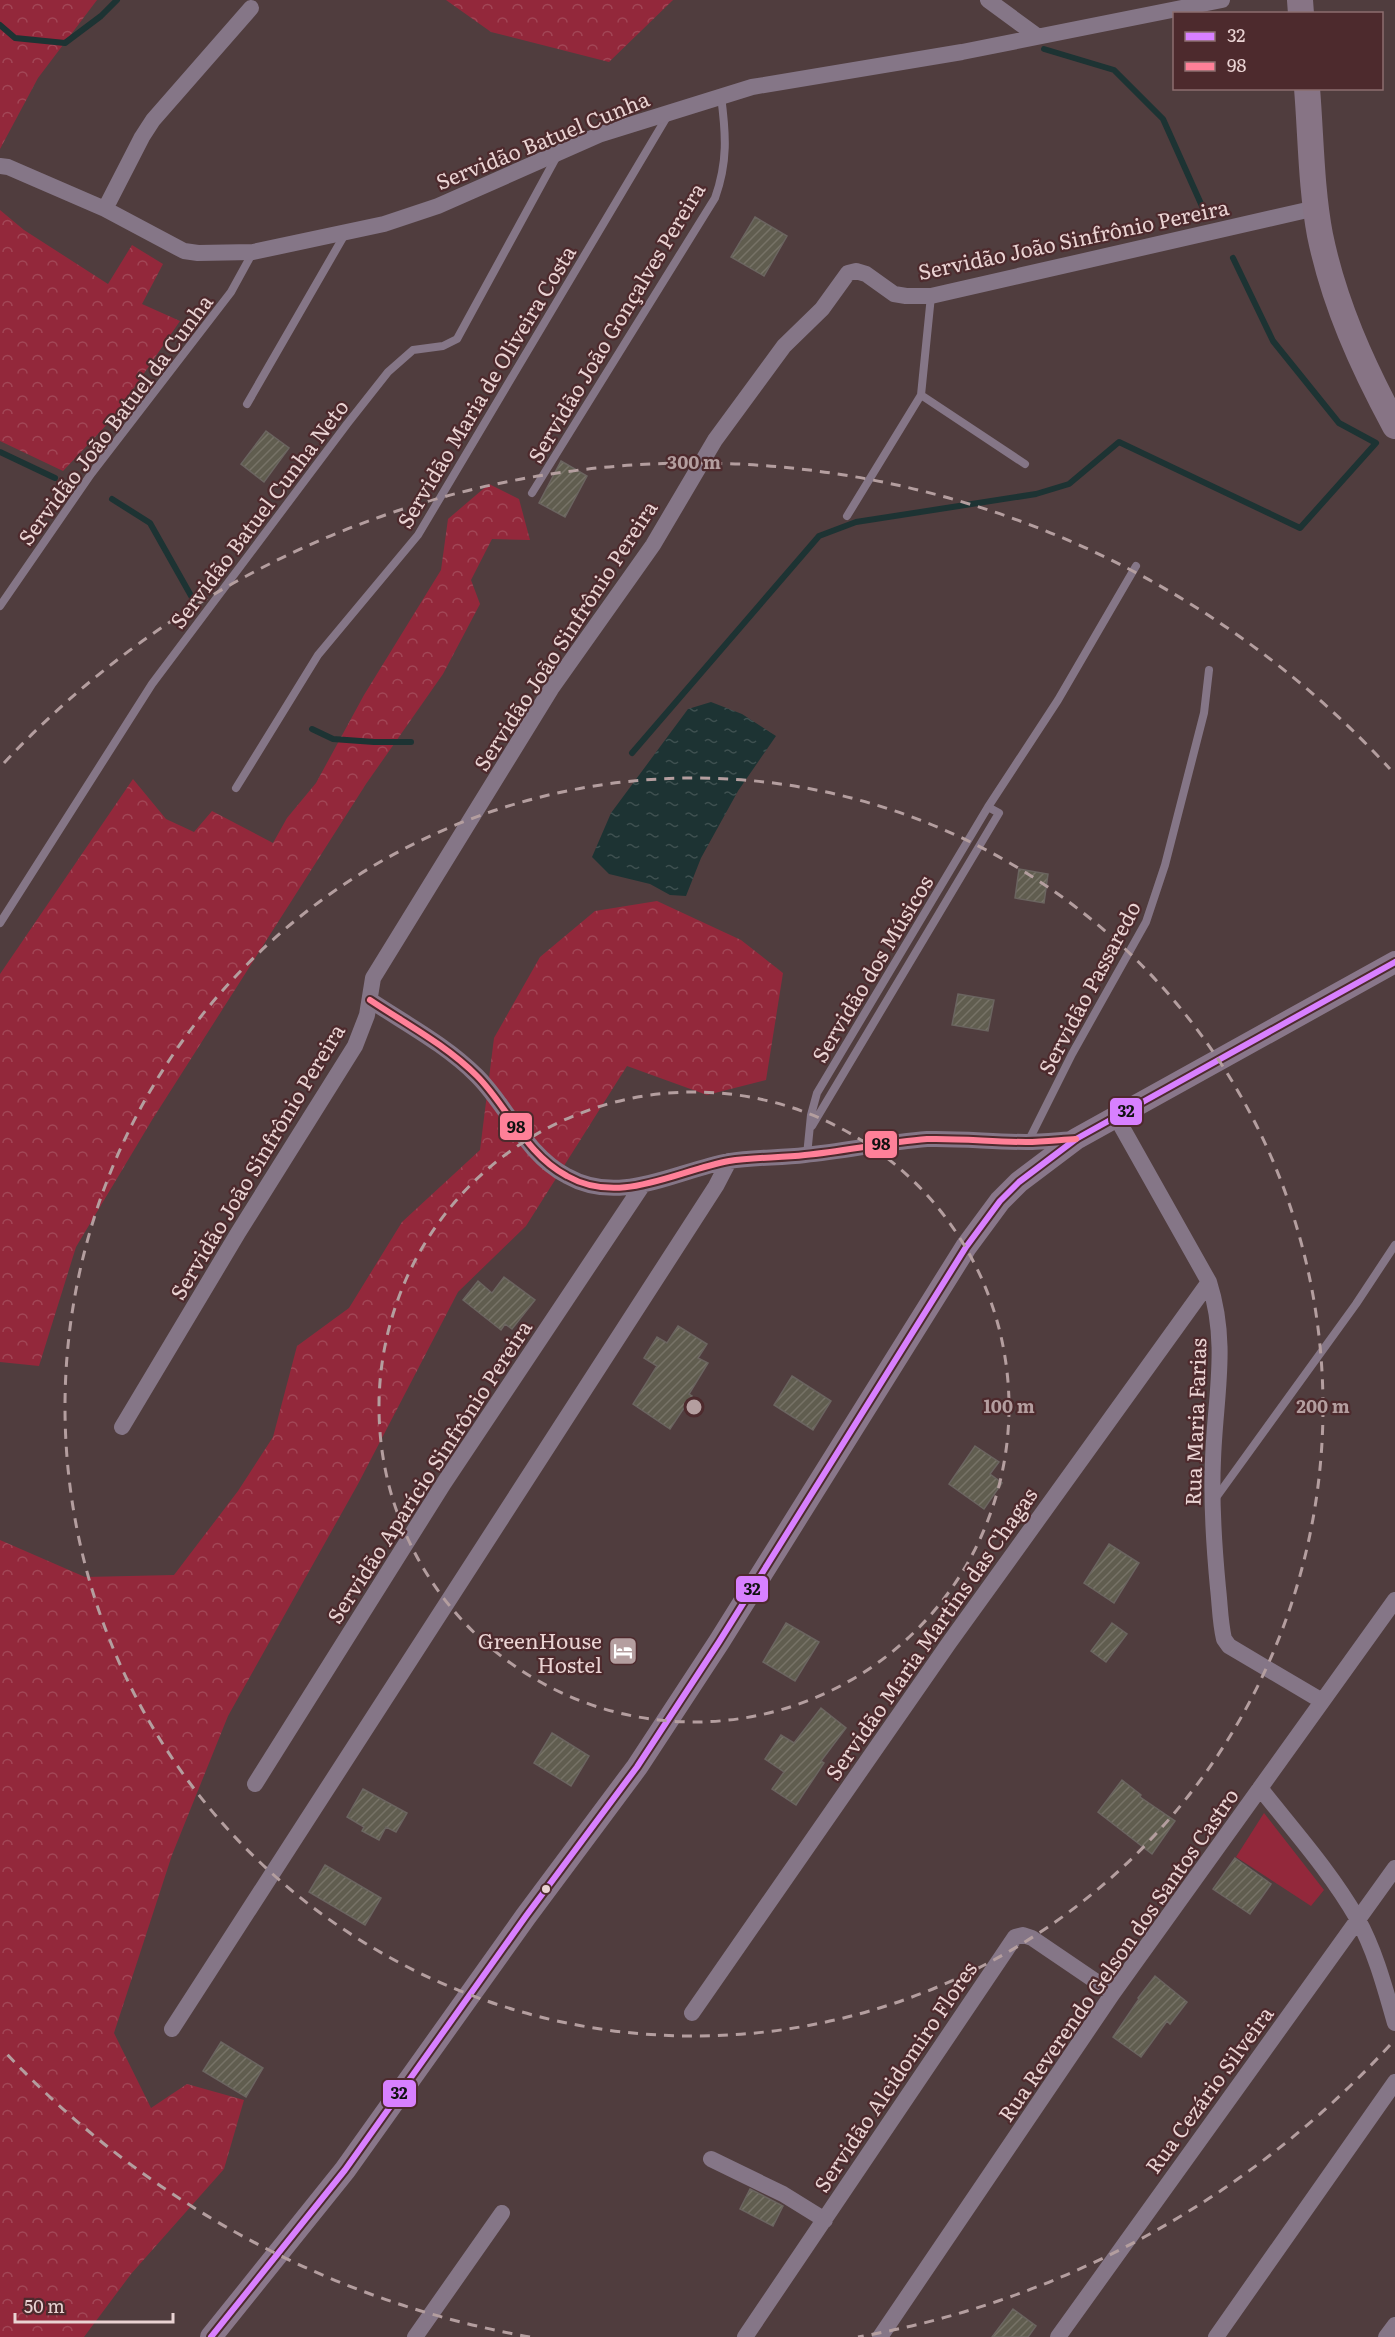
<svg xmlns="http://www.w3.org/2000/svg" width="1395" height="2337" font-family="Literata,serif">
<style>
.forest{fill:url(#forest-crowns)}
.park{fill:#93283b}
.water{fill:url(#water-ripples)}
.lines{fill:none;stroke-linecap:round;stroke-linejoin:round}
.stream{stroke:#1d3333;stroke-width:6}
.building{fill:url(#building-hatch);stroke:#6b6560;stroke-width:1.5}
.lane{stroke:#857687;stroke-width:8}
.street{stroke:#857687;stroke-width:16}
.secondary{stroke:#89778a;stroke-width:22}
.primary{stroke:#877485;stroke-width:26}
.bus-1-casing{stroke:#4d2a2d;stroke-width:10}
.bus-2-casing{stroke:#4d2a2d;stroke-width:10}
.bus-1{stroke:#d880ff;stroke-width:6}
.bus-2{stroke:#ff8098;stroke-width:6}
.ring{fill:none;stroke:#b49e9f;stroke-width:3;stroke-dasharray:10 8}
.bus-dot{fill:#ead3d3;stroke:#4d2a2d;stroke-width:2}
.labels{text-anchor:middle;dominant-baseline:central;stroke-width:4.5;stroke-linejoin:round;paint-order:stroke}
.street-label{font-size:21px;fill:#ead3d3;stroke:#4d2a2d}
.poi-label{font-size:21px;fill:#ead3d3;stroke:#4d2a2d;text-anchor:end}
.centre{fill:#b49e9f;stroke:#4d2a2d;stroke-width:3}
.ring-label{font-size:18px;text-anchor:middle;font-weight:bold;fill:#b49e9f;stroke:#4d2a2d;stroke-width:4.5;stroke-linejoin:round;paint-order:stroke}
.line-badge{stroke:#4d2a2d;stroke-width:2}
.pale-badge-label{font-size:16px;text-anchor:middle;font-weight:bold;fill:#111}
</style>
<defs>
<pattern id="forest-crowns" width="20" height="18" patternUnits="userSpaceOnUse" patternTransform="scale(1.5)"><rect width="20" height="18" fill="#93283b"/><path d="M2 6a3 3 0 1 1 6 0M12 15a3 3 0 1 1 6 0" fill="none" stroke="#a24656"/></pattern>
<pattern id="water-ripples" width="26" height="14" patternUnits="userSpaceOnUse" patternTransform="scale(1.5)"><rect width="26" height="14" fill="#1d3333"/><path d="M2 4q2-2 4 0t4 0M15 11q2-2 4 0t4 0" fill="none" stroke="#3e5050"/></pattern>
<pattern id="building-hatch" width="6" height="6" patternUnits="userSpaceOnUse" patternTransform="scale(1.5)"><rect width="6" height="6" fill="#605d4f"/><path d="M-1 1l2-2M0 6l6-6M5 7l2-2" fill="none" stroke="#777367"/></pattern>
</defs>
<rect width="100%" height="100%" fill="#503d3e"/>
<path class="forest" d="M0,0h97l-59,78 -38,71z
M446,0h227l-64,62 -118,-30z
M0,210l24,20 84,54 24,-39 31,19 -21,40 38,17 -66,96 -51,54 -63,-30z
M489,484l30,15 11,41 -38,-1 -21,41 9,24 -37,70 -77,110 -214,336 -76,127 -37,119 -39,-4v-388l133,-195 33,40 28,13 18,-21 61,32 14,-25 29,-35 48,-88 77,-125 7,-51z
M657,901l84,39 42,33 -17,107 -59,15 -80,-29 -101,160 -68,66 -100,192 -130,232 -56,139 -58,178 37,75 36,-24 57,16 -20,69 -93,105 -47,63h-84v-797l85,37 89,-2 64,-84 35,-54 24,-91 52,-38 53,-86 78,-72 14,-112 46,-81 55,-46z"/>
<path class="park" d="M1264,1813l60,77 -13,16 -75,-49z"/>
<path class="water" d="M711,702l31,12 34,22 -38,55 -37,67 -15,38 -16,-1 -20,-11 -41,-10 -17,-17 19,-44 77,-104z"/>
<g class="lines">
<path class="stream" d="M0,25l15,13 50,5 36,-27 16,-16
M1044,49l70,21 49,49 43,96
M0,452l55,26
M112,499l38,24 44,78
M312,729l21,10 41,3h37
M632,753l187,-217 37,-14 180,-28 33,-10 50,-42 181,86 76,-85 -37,-20 -66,-82 -40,-83"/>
</g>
<path class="building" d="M755,217l32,19 -23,40 -33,-19z
M266,431l23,17 -25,34 -23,-18z
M561,461l26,15 -22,41 -26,-14z
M1019,869l29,5 -4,29 -29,-5z
M958,994l36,6 -6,31 -36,-6z
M504,1277l31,23 -23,29 -7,-5 -4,6 -38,-30 15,-19 14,12z
M678,1326l29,18 -9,14 10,5 -19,31 3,2 -22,33 -37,-25 24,-38 -13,-8 13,-21 10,6z
M792,1376l39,25 -18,29 -39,-25z
M975,1446l24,16 -9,12 12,9 -18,26 -35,-25z
M1109,1544l30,19 -25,40 -30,-20z
M786,1623l33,19 -24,39 -32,-19z
M1112,1623l15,11 -21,28 -15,-11z
M821,1708l25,20 -25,33 3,2 -28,42 -24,-16 12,-17 -19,-13 16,-24 13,8z
M552,1733l37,23 -18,30 -37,-23z
M1122,1780l19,15 -1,2 35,24 -23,33 -54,-42z
M363,1789l44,24 -11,19 -10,-5 -7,13 -17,-9 2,-4 -17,-10z
M1235,1858l36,26 -21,30 -37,-25z
M325,1865l56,33 -16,27 -56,-33z
M1155,1976l32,26 -17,22 -3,-3 -26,36 -28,-20 26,-38 -1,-1z
M221,2042l42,26 -17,29 -43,-26z
M750,2189l33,17 -10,20 -33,-17z
M1013,2309l23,17 -8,11h-36z"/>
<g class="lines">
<path class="lane" d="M921,395l104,69
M247,404l98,-170
M532,493l183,-295c13,-36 11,-64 6,-102
M847,516l74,-121 10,-99
M0,606l91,-132 140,-182 22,-40
M236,788l82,-133 100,-120 250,-420
M0,923l152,-239 195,-260 41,-52 25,-22 30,-4 14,-7 101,-185
M812,1126l187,-313 -11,-6
M1028,1142l44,-88 74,-132 19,-57 39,-152 5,-43
M807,1155l4,-40 6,-22 171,-286 70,-107 78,-134
M1215,1499l141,-195 39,-59"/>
<path class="street" d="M988,0l49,36
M0,166l8,1 97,42 79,42 14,2 55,-1 131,-28 54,-18 163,-72 151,-47 210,-35 260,-52
M105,209l37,-72 11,-17 98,-112
M370,1000c36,24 76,45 107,76 32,32 48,78 90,100 53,30 108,-5 162,-15 24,-4 51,-3 76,-6 41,-4 81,-13 122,-16 33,-1 66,3 99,3 17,0 33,-2 50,-3
M1115,1115l94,167c20,62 6,115 4,178 -2,42 1,86 5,128 2,17 2,34 6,51l5,7 93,55
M122,1427l116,-194 117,-187 12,-31 6,-37 178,-289 102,-144 62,-105 69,-94 38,-37 26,-36 8,-2 10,3 28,20 12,2h25l385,-88
M255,1784l189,-301 198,-297
M1260,1788c33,42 70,83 97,130 18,32 28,70 38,105
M692,2013l257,-370 260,-361
M172,2029l544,-843 13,-25
M711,2159l72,35 42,26
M415,2337l87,-124
M745,2337l270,-400 8,-2 9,3 81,55
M880,2337l233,-344 282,-393
M1058,2337l337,-469
M1216,2337l179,-255
M1386,2337l9,-12"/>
<path class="secondary" d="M211,2337l134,-167 181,-254 111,-149 82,-125 247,-395 34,-46 19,-19 57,-43 319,-177"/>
<path class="primary" d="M1300,0l1,14
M1307,88c4,49 4,99 13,147 14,68 42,130 75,191"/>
<g class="bus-1-casing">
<path id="bus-1" d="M211,2337l134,-167 181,-254 111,-149 82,-125 247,-395 34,-46 19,-19 57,-43 319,-177"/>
</g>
<g class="bus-2-casing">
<path id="bus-2" d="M370,1000c36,24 76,45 107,76 32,32 48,78 90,100 53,30 108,-5 162,-15 24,-4 51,-3 76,-6 41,-4 81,-13 122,-16 33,-1 66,3 99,3 17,0 33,-2 50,-3"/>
</g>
<use href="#bus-1" class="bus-1"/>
<use href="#bus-2" class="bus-2"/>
</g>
<g class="ring">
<circle cx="694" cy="1407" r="315"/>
<circle cx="694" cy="1407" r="629"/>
<path d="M1390 2045A944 944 0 0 1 858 2337M530 2337A944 944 0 0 1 4 2051M4 763A944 944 0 0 1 1390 769"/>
</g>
<defs>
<g id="hotel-square" transform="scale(1.5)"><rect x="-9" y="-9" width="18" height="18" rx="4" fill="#b49e9f" stroke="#4d2a2d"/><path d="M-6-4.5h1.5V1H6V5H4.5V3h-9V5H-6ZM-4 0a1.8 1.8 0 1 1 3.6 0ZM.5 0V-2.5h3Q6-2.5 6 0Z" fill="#fff"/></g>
</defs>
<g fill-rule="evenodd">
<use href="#hotel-square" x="623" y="1651"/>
</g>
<circle class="bus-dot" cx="546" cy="1889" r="5"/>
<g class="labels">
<g class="street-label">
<text transform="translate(542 139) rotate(-22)">Servidão Batuel Cunha</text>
<text transform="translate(1073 238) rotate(-12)">Servidão João Sinfrônio Pereira</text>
<text transform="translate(615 322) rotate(-59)">Servidão João Gonçalves Pereira</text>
<text transform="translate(485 386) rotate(-59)">Servidão Maria de Oliveira Costa</text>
<text transform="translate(114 419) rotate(-53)">Servidão João Batuel da Cunha</text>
<text transform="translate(258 513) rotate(-53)">Servidão Batuel Cunha Neto</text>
<text transform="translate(564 635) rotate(-57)">Servidão João Sinfrônio Pereira</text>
<text transform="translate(871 968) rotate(-59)">Servidão dos Músicos</text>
<text transform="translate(1088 987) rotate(-62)">Servidão Passaredo</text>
<text transform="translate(256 1161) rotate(-59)">Servidão João Sinfrônio Pereira</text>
<text transform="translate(1194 1422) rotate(-88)">Rua Maria Farias</text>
<text transform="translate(428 1471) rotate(-57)">Servidão Aparício Sinfrônio Pereira</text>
<text transform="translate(930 1633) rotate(-55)">Servidão Maria Martins das Chagas</text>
<text transform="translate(1117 1954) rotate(-55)">Rua Reverendo Gelson dos Santos Castro</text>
<text transform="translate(894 2076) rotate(-56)">Servidão Alcidomiro Flores</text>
<text transform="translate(1208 2089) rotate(-54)">Rua Cezário Silveira</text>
</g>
<g class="poi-label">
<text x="602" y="1639">GreenHouse<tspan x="602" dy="24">Hostel</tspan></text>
</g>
</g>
<circle cx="694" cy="1407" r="9" class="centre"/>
<g class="ring-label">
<text x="694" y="469">300 m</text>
<text x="1009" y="1413">100 m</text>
<text x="1323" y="1413">200 m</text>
</g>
<g class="line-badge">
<rect x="1109" y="1097" width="34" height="29" rx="6" fill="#d880ff"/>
<rect x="499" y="1112" width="34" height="29" rx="6" fill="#ff8098"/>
<rect x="864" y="1130" width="34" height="29" rx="6" fill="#ff8098"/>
<rect x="735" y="1575" width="34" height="28" rx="6" fill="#d880ff"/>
<rect x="382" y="2079" width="35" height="29" rx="6" fill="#d880ff"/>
</g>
<g class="pale-badge-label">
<text x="1126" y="1117">32</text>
<text x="516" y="1133">98</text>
<text x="881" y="1150">98</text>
<text x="752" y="1595">32</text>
<text x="399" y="2099">32</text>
</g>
<rect x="1173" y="12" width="210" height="78" fill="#4d2a2d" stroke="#8c6e6f" stroke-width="1.5"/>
<rect x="1185" y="32" width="30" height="9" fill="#d880ff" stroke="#8c6e6f" stroke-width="1.5"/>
<text x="1227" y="42" font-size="18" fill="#ead3d3">32</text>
<rect x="1185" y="62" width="30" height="9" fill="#ff8098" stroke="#8c6e6f" stroke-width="1.5"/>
<text x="1227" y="72" font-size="18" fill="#ead3d3">98</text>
<path d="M15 2313v9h158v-9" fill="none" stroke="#ead3d3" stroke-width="3"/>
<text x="24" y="2313" font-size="18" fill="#ead3d3" stroke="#4d2a2d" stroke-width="4.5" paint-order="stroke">50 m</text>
</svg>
